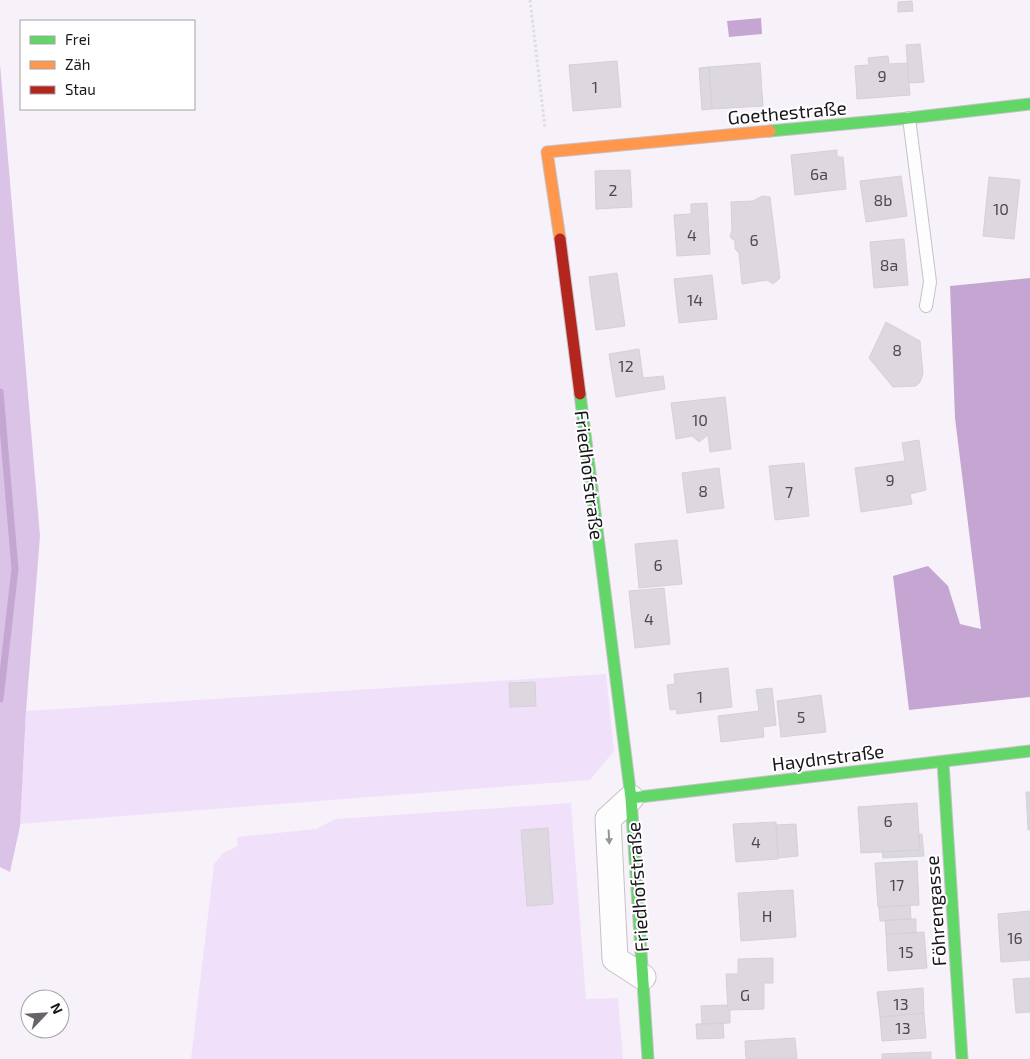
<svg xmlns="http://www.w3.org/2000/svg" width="1030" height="1059" font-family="'Exo 2',sans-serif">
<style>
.green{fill:#f1e0f9}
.forest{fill:#dbc2e7}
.water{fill:#c5a6d2}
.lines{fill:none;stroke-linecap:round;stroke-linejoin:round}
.stream{stroke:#c5a6d2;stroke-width:7}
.building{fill:#ddd8df;stroke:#d5d1d8}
.lane-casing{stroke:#c7c2c8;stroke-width:14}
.street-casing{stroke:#c7c2c8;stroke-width:27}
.fast-casing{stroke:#c7c2c8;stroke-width:13}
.slow-casing{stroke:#c7c2c8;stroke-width:13}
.jam-casing{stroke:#c7c2c8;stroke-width:13}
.path{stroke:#dedddf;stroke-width:3;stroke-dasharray:2.5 2.5;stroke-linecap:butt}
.lane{stroke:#fefdfe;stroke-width:12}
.street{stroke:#fefdfe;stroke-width:25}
.fast{stroke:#63d668;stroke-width:11}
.slow{stroke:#ff974d;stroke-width:11}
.jam{stroke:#b3261e;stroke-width:11}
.oneway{fill:#989599}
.labels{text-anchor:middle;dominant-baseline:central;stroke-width:4;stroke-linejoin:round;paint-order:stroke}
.number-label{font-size:16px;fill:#4e4850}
.street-label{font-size:19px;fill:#1b161d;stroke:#fff}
</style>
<rect width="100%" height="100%" fill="#f7f2fa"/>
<path class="green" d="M606,674l8,77 -24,29 -570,44 6,-113z
M571,803l15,196 32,-1 5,61h-432l23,-195 9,-11 15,-7 -1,-9 79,-8 19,-10z"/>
<path class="forest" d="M0,64l40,472 -14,175 -6,115 -10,46 -10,-5z"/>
<path class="water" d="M761,18l1,16 -33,3 -2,-16z
M1030,278v419l-121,13 -16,-134 35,-10 20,20 12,38 21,5 -26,-211 -5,-132z"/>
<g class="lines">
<path class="stream" d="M0,392l15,177 -15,130"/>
</g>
<path class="building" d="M912,1l1,10 -15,1v-10z
M920,44l4,38 -15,1 -3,-38z
M888,56l1,8 18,-1 3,32 -53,4 -2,-33 14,-1 -1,-7z
M617,61l4,46 -48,4 -4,-46z
M760,63l3,43 -51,3 -3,-42z
M709,67l3,42 -10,1 -3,-42z
M837,150v7h6l3,32 -51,6 -4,-40z
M630,170l2,37 -36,2 -1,-38z
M901,176l6,40 -41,6 -6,-41z
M989,177l31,3 -6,59 -31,-3z
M762,196l8,1 10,81 -7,6 -6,-4 -25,4 -3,-31 -4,-4v-8l-5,-4 2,-7 -1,-28 22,-1z
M707,203l3,51 -33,2 -3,-41 17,-1v-10z
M904,239l4,46 -34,3 -4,-46z
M617,273l8,53 -29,4 -7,-53z
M712,275l5,44 -38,4 -5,-44z
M886,322l34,19 3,33 -3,8 -4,4 -23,1 -24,-29z
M639,349l4,29 20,-2 2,13 -49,8 -7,-43z
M725,397l6,52 -21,3 -2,-17 -9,7 -7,-6 -16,3 -5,-36z
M919,440l7,50 -16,4 2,10 -51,8 -6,-44 50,-7 -3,-18z
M804,463l5,53 -34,4 -6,-54z
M719,468l5,40 -37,5 -5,-40z
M677,540l5,44 -43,4 -4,-44z
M664,588l6,56 -35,4 -6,-57z
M728,668l4,39 -55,7 -1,-5 -6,1 -3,-25 8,-1 -1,-10z
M535,682l1,24 -26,1 -1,-24z
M772,688l4,37 -13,2 1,10 -43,5 -3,-26 41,-5 -3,-21z
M821,695l5,37 -45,5 -4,-36z
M1026,792h4v38h-2z
M917,803l3,47 -59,3 -3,-46z
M776,822l2,37 -42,3 -3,-38z
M796,824l2,32 -20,2 -2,-33z
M548,828l5,76 -26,2 -6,-76z
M919,834h3l2,22 -41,2 -1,-6 38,-2z
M917,861l2,44 -41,2 -3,-44z
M793,890l3,47 -55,4 -3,-48z
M910,905l1,14 -31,2 -1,-14z
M1030,911v49l-29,2 -3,-48z
M911,919h5v14l-30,1 -1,-14z
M924,932l3,36 -39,3 -2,-37z
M773,958v25h-9v26l-36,1 -2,-36h12v-15z
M1030,978v34l-14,1 -3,-34z
M923,988l1,25 -44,4 -3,-25z
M727,1005l1,5h2v13l-28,1 -1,-18z
M924,1013l2,25 -44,3 -2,-24z
M723,1023l1,15 -27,1 -1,-15z
M795,1038l2,21h-51l-1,-18z
M931,1052v7h-49v-5z"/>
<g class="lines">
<g class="lane-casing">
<path id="lane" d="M909,118l21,164 -4,24"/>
</g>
<g class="street-casing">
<path id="street" d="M631,798l-23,21 7,140 28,18"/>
</g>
<g class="fast-casing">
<path id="fast" d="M770,131l139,-13 121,-14
M580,394l51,404 17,261
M943,762l19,297
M631,798l399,-47"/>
</g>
<g class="slow-casing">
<path id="slow" d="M560,239l-13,-87 223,-21"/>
</g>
<g class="jam-casing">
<path id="jam" d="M560,239l20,155"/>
</g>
<path class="path" d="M530,0l15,128"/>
<use href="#lane" class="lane"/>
<use href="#street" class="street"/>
<use href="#fast" class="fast"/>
<use href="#slow" class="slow"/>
<use href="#jam" class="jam"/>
</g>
<defs><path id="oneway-solid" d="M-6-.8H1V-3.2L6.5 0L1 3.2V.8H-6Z" transform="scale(1.25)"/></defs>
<use class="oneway" href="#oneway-solid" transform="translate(609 837) rotate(87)"/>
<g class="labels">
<g class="number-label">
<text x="882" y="75">9</text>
<text x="595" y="86">1</text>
<text x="819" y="173">6a</text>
<text x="613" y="189">2</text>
<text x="883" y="199">8b</text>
<text x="1001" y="208">10</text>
<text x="692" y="234">4</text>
<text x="754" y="239">6</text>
<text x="889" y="264">8a</text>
<text x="695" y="299">14</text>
<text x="897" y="349">8</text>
<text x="626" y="365">12</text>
<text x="700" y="419">10</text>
<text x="890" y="479">9</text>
<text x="703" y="490">8</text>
<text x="789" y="491">7</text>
<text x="658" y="564">6</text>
<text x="649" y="618">4</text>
<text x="700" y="696">1</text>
<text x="801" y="716">5</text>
<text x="888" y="820">6</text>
<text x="756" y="841">4</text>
<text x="897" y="884">17</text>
<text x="767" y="915">H</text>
<text x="1015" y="937">16</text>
<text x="906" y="951">15</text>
<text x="745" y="994">G</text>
<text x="901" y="1003">13</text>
<text x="903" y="1027">13</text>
</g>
<g class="street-label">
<text transform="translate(787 112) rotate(-5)">Goethestraße</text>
<text transform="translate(590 475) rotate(83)">Friedhofstraße</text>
<text transform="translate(828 757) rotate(-7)">Haydnstraße</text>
<text transform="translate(637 887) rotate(-94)">Friedhofstraße</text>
<text transform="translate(935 911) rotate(-94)">Föhrengasse</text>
</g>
</g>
<rect x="20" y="20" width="175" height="90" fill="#ffffff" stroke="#a4a2a5"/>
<rect x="30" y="36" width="25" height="8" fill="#63d668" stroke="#a4a2a5"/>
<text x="65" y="45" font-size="15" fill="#1b161d">Frei</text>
<rect x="30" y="61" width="25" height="8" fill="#ff974d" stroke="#a4a2a5"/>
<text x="65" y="70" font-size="15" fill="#1b161d">Zäh</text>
<rect x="30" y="86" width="25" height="8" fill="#b3261e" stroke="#a4a2a5"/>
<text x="65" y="95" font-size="15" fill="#1b161d">Stau</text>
<g transform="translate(45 1014) rotate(65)"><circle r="24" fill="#ffffff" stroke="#a4a2a5"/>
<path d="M0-4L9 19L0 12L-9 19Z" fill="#68636a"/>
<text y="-8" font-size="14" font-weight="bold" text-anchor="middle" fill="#1b161d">N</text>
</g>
</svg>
